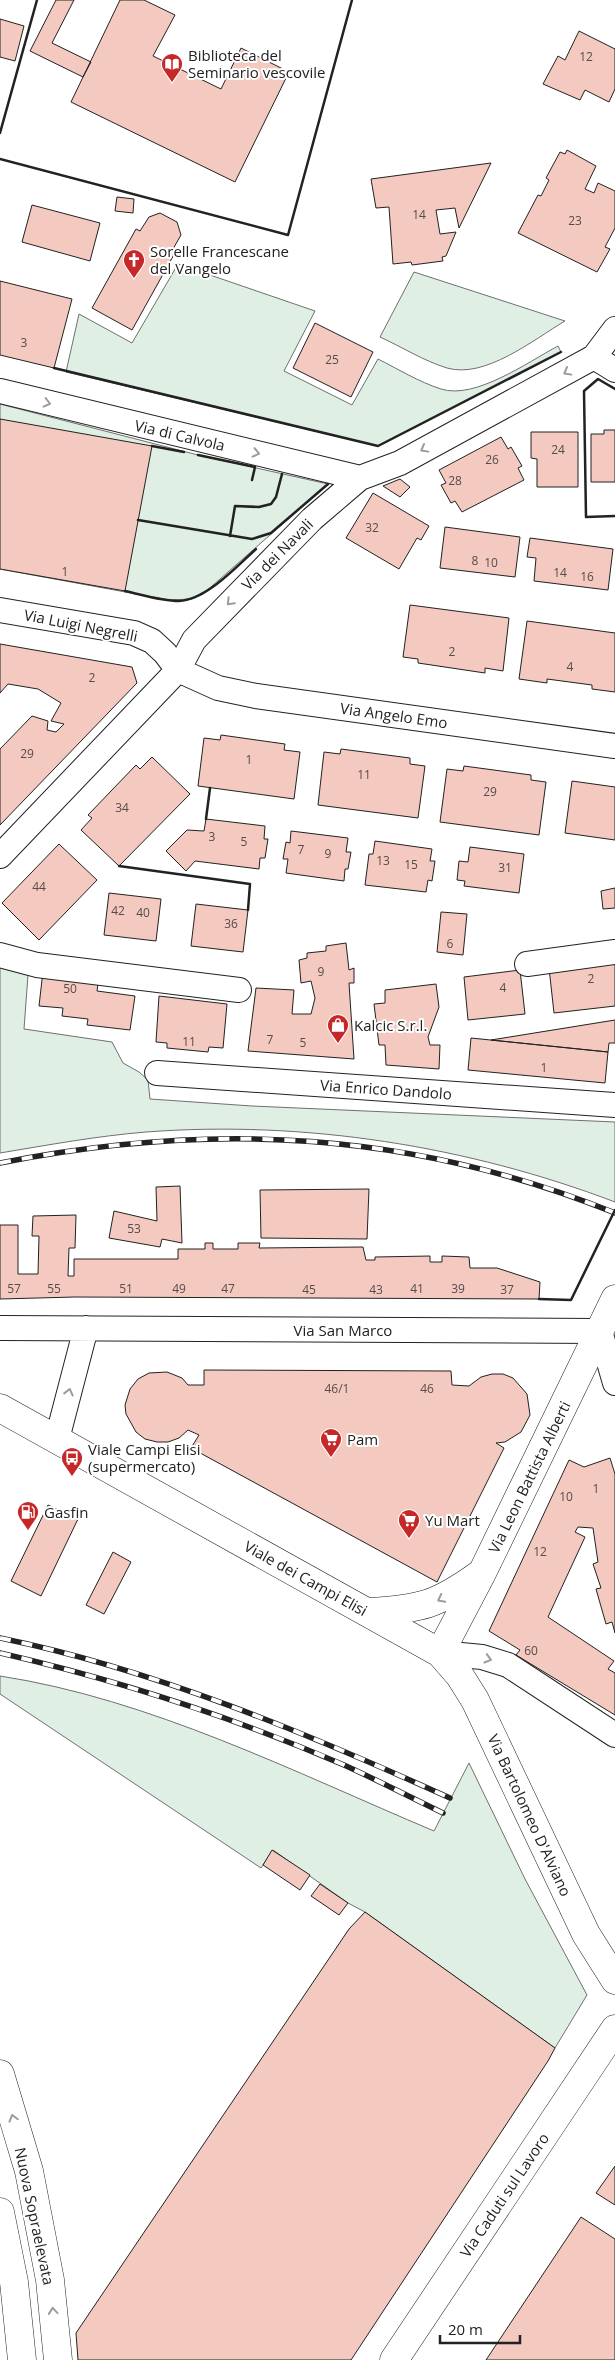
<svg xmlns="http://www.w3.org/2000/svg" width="615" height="2360" font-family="'Open Sans',sans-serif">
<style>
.green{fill:#e0efe3;stroke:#6f6f6f}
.building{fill:#f3c9c0;stroke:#222}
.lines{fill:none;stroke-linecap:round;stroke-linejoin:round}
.minor-casing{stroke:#222;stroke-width:26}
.secondary-casing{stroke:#222;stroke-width:29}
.primary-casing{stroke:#222;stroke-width:29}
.trunk-casing{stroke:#222;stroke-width:29}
.minor{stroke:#fff;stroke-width:24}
.secondary{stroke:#fff;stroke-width:28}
.primary{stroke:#fff;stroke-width:28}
.trunk{stroke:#fff;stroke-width:28}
.rail-casing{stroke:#222;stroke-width:5.5}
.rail{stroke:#fff;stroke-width:4;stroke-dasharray:11;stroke-linecap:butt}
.wall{stroke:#222;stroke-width:2.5}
.oneway{stroke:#9c9c9c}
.labels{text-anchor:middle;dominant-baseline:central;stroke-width:4;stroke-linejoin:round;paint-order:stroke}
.number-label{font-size:12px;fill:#564c4a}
.poi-label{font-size:15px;fill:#222;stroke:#fff;text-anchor:start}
.street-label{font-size:15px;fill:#222;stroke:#fff}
</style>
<rect width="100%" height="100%" fill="#fff"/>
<path class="green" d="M178,264l137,47 -31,60 68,34 26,-46c20,10 41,23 63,30 34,11 87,-27 117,-43l3,6 -183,94 -312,-74 13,-58 53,29z
M414,272l151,49c-32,19 -80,58 -118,47 -23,-7 -45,-21 -67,-31z
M0,404l198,51 130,29 -125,110 -11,5 -23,1 -169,-31z
M0,968l28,7 -4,54 88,13 11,21 16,9 9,8 2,19 102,7 363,16v80c-147,-56 -311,-82 -469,-70 -49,4 -98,13 -146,21z
M0,1676c150,23 294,96 434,155l35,-68 56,116 62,116 -32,53 -190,-136 -17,-9 -75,-53 -12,18 -261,-174z"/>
<path class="building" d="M56,0h18l-22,43 39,19 -8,15 -53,-26z
M120,0h24l31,15 -22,41 68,33 20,-41 48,24 -54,110 -164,-80z
M0,19l24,7 -9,35 -15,-4z
M579,31l36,18v40l-6,13 -24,-12 -5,10 -37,-16 15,-28 7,4z
M567,150l29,16 -11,23 9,4 4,-10 17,8v37l-10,19 5,2 -13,23 -79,-39 20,-38 3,1 8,-16 -3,-2 14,-26 5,2z
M491,163l-32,65 -4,-20 -19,2 4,24 16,-2 -10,24 -4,1 1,4 -31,4 -1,-3 -18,2 -4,-57 -13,1 -5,-29z
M117,197l17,2 -1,14 -18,-2z
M32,205l68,18 -10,38 -68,-19z
M160,213l17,9 4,13 -8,14 3,2 -44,79 -40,-22 44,-79 4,2 9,-14z
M0,281l72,18 -18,69 -54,-13z
M315,323l58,29 -22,45 -58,-29z
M0,419l152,27 -27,145 -125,-22z
M604,430h11v52h-24v-48h13z
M531,432h47v55h-41v-28l-6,-1z
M501,437l7,12 3,-2 11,19 -4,2 6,12 -62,32 -7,-11 -4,2 -10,-18 5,-2 -7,-13z
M400,479l10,8 -10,10 -17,-11z
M373,493l56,33 -8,14 -4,-2 -18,31 -53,-31z
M445,527l75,10 -5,40 -75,-9z
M530,538l83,11 -5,41 -74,-9 2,-23 -9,-1z
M410,605l99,13 -6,53 -18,-3v5l-67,-10v-4l-15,-2z
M527,621l88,12v59l-23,-3v-4l-45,-6v4l-28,-4z
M0,644l132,23 5,16 -137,142v-76l32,-33 16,5 -1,9 9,2 8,-8 -13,-3 10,-18 -23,-14 -30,-5 -8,9z
M221,735l64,9 -1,6 16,2 -6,47 -96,-13 6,-48 16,2z
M341,749l69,9v6l15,2 -7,52 -100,-13 6,-53 16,2z
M152,757l38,37 -71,72 -38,-36 11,-12 -4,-3 48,-50 4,4z
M464,766l67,9v5l15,2 -7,53 -99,-13 7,-53 16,2z
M572,781l43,6v53l-50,-7z
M206,819l59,7 -1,13h4l-3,19h-5l-1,11 -64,-8 -9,10 -20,-20 21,-21 17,1z
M291,831l57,7 -2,14h5l-3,17h-3l-1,12 -58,-8 2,-14h-5l3,-17 4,1z
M375,841l57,8 -2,12h5l-3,20 -4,-1 -2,12 -61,-7 4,-31h4z
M59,844l38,36 -58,60 -37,-37z
M470,847l54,7 -5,39 -55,-7 1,-5 -8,-1 2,-19 9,1z
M615,888v20l-12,1 -2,-18z
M109,893l52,6 -5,42 -52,-6z
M196,904l52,6 -5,42 -52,-6z
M441,912l26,2 -4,41 -26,-3z
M346,943l3,27 5,-2v15h-5l5,76 -106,-8 8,-63 38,2 -2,24h19l4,-16 -4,-17 -10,2 -2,-23 8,-2v-5l19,-2v-5z
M615,960v46l-61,7 -5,-45z
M520,970l5,44 -57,6 -4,-43z
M43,971l56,6 -2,14 38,5 -5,34 -43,-5 1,-6 -26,-3 1,-8 -24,-2z
M436,984l3,23 -11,30 2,8h10l-1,24 -53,-4 -1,-20h-6l-5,-41 11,-1v-13z
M159,996l68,8 -4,44 -14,-1 -1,5 -41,-4v-5l-11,-1z
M615,1020v23h-6l-1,9 -117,-12z
M471,1038l137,14 -3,31 -137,-13z
M180,1186l2,57 -20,-4 -2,8 -51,-9 5,-27 43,10 -1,-34z
M369,1189l-2,50 -106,-1 -1,-48z
M76,1215l-1,33h-6l-1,28h6v-17h104v-10h27v-6h8v6h25v-6h22l-1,5 104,-1 3,13h9v-3l55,-1v6h12v-6l27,1 1,11h27l43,14 -1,17 -464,-2 -75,2v-74h18v49h20l1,-38h-7l1,-20z
M204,1370l247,1 1,14 17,1 12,-9 11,-3h11l10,4 14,16 3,21 -9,17 -16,10 -9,1 8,5 -67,134 -246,-134 8,-13 -11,-5 -9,8 -11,4h-11l-12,-3 -9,-7 -10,-18 -1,-9 5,-16 8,-10 11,-6 18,-1 15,6 6,7h16z
M610,1458l5,16v159l-3,-11 -6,2 -10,-35 5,-1 -8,-24 5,-2 -5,-34 -15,-1 -3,5 10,5 -37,80 66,44 -6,8 7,4v42l-99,-60 4,-5 -31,-19 80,-171 15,7z
M48,1505l30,14 -37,77 -30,-15z
M113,1552l18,10 -27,52 -18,-9z
M272,1850l38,25 -10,15 -37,-25z
M320,1884l28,19 -9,12 -28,-19z
M365,1912l190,136 -7,13 -197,299h-273l-2,-27 273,-404z
M615,2166v39l-19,-12z
M581,2217l34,22v121h-129z"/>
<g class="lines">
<g class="minor-casing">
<path id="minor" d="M594,357l21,13
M0,391l360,87
M0,610l134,23 18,8 13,12 13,17 40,18 38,8 359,50
M0,856l178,-186 16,-30 118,-121 48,-41 40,-15 194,-106 21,-28
M0,955l37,10 202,25
M527,964l88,-12
M157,1073l458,32
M0,1328l600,3 15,52
M57,1439l29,-111
M440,1653l42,4 26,8 107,70"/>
</g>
<g class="secondary-casing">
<path id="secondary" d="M394,2360l221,-331"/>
</g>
<g class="primary-casing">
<path id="primary" d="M0,1408l440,245 20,23 15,24 111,234 29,46
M369,1612c52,-3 68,-7 111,-38
M440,1653l42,-80 133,-274"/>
</g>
<g class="trunk-casing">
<path id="trunk" d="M0,2074l29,97 21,109 8,80
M0,2212l14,70 8,78"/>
</g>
<use href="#minor" class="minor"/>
<use href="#secondary" class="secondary"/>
<use href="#primary" class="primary"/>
<use href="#trunk" class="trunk"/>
<g class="rail-casing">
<path id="rail" d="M0,1163c213,-42 412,-32 615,50
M0,1638c156,32 306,95 450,160
M0,1653c117,27 233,64 344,112 33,15 66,32 99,48"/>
</g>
<use href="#rail" class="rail"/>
<path class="wall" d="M0,133l37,-133
M0,159l288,76 64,-235
M54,368l324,78 183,-94
M615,389l-17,-10 -14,12 2,126 29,-1
M152,446l32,6
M198,455l57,12 -3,13
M138,520l114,19 19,-6 57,-49
M230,536l5,-30 24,1 12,-3 5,-7 6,-23
M125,591c18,4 36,10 54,10 27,-1 57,-34 77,-52
M206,819l4,-31
M119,866l131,18 -2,26
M539,1299l32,1 44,-90"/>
</g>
<defs><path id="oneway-chevron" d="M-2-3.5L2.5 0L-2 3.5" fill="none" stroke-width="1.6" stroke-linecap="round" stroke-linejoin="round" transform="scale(1.25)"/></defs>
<g class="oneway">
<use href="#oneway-chevron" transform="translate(567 372) rotate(151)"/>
<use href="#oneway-chevron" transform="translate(47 403) rotate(14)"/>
<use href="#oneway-chevron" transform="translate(424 449) rotate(151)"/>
<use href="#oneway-chevron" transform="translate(256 453) rotate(13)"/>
<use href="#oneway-chevron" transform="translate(230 602) rotate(134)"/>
<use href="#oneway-chevron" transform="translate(69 1392) rotate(-76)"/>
<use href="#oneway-chevron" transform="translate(441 1599) rotate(153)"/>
<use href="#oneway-chevron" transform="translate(488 1659) rotate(16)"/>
<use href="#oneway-chevron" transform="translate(13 2118) rotate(-106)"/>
<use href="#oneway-chevron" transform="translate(53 2311) rotate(-95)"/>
</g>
<defs>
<g id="library-pin" transform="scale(1.125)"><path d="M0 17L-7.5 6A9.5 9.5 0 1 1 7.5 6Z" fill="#c62828" stroke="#fff"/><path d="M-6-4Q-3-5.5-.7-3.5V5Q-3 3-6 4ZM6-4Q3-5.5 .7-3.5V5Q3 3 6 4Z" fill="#fff"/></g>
<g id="church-pin" transform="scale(1.125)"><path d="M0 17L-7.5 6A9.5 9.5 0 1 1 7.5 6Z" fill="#c62828" stroke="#fff"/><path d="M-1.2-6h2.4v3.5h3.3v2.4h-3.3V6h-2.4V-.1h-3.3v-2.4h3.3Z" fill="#fff"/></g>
<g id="shop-pin" transform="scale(1.125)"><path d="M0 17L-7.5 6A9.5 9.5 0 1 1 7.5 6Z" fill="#c62828" stroke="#fff"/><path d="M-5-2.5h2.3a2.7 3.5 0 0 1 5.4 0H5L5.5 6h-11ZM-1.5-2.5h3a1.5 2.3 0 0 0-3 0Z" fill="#fff"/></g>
<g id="supermarket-pin" transform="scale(1.125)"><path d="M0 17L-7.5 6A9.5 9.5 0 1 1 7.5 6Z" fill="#c62828" stroke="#fff"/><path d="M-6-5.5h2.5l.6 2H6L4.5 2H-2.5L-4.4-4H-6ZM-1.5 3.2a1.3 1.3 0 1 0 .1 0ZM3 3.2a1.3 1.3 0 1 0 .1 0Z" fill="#fff"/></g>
<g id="bus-pin" transform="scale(1.125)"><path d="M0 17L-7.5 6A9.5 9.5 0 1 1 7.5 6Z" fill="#c62828" stroke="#fff"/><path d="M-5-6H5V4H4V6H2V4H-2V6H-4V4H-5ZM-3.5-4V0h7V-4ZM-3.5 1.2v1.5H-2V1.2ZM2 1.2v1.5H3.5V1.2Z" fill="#fff"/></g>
<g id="fuel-pin" transform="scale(1.125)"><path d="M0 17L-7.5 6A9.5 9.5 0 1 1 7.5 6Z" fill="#c62828" stroke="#fff"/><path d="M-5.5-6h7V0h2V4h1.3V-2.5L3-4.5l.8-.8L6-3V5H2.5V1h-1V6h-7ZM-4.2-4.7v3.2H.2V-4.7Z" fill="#fff"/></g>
</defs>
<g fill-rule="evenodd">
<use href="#library-pin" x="172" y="64"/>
<use href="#church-pin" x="134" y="260"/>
<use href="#shop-pin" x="338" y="1025"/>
<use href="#supermarket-pin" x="331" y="1439"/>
<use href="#bus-pin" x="72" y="1458"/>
<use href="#fuel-pin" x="28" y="1512"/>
<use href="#supermarket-pin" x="409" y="1520"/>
</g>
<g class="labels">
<g class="number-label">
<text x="586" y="56">12</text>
<text x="419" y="214">14</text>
<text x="575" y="220">23</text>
<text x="24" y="342">3</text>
<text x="332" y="359">25</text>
<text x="558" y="449">24</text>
<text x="492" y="459">26</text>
<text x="455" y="480">28</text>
<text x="372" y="527">32</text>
<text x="475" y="560">8</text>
<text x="491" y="562">10</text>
<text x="65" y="571">1</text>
<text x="560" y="572">14</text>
<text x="587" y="576">16</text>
<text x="452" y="651">2</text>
<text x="570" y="666">4</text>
<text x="92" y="677">2</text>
<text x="27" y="753">29</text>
<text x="249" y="759">1</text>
<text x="364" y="774">11</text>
<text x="490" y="791">29</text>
<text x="122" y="807">34</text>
<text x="212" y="836">3</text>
<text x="244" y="841">5</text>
<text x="301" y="849">7</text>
<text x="328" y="853">9</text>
<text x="383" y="860">13</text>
<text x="411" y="864">15</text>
<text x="505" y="867">31</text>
<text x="39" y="886">44</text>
<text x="118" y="910">42</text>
<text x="143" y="912">40</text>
<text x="231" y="923">36</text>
<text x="450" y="943">6</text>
<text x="321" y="971">9</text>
<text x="591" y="978">2</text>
<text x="503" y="987">4</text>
<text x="70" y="988">50</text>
<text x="270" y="1039">7</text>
<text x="189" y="1041">11</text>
<text x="303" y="1042">5</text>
<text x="544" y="1067">1</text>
<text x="134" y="1228">53</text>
<text x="14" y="1288">57</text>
<text x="54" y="1288">55</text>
<text x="126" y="1288">51</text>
<text x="179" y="1288">49</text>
<text x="228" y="1288">47</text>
<text x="417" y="1288">41</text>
<text x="458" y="1288">39</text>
<text x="309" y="1289">45</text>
<text x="376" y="1289">43</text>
<text x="507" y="1289">37</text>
<text x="337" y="1388">46/1</text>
<text x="427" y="1388">46</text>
<text x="596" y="1488">1</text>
<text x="566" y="1496">10</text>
<text x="540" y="1551">12</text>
<text x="531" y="1650">60</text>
</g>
<g class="poi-label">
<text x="188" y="55">Biblioteca del<tspan x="188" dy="17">Seminario vescovile</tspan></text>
<text x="150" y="251">Sorelle Francescane<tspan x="150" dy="17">del Vangelo</tspan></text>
<text x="354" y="1025">Kalcic S.r.l.</text>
<text x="347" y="1439">Pam</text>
<text x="88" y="1449">Viale Campi Elisi<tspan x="88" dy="17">(supermercato)</tspan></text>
<text x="44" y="1512">Gasfin</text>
<text x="425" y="1520">Yu Mart</text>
</g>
<g class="street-label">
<text transform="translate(180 435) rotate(13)">Via di Calvola</text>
<text transform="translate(277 554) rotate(-45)">Via dei Navali</text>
<text transform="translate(81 625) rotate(11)">Via Luigi Negrelli</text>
<text transform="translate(394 715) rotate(8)">Via Angelo Emo</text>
<text transform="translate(386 1089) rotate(4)">Via Enrico Dandolo</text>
<text x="343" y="1330">Via San Marco</text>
<text transform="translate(529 1477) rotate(-64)">Via Leon Battista Alberti</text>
<text transform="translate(306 1578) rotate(29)">Viale dei Campi Elisi</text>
<text transform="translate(530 1815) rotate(65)">Via Bartolomeo D'Alviano</text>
<text transform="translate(504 2195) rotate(-56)">Via Caduti sul Lavoro</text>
<text transform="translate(35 2216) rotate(78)">Nuova Sopraelevata</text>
</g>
</g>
<path d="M440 2335v8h80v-8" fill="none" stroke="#222222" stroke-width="2.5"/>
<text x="448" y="2335" font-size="15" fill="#222222" stroke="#ffffff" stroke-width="4" paint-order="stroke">20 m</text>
</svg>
